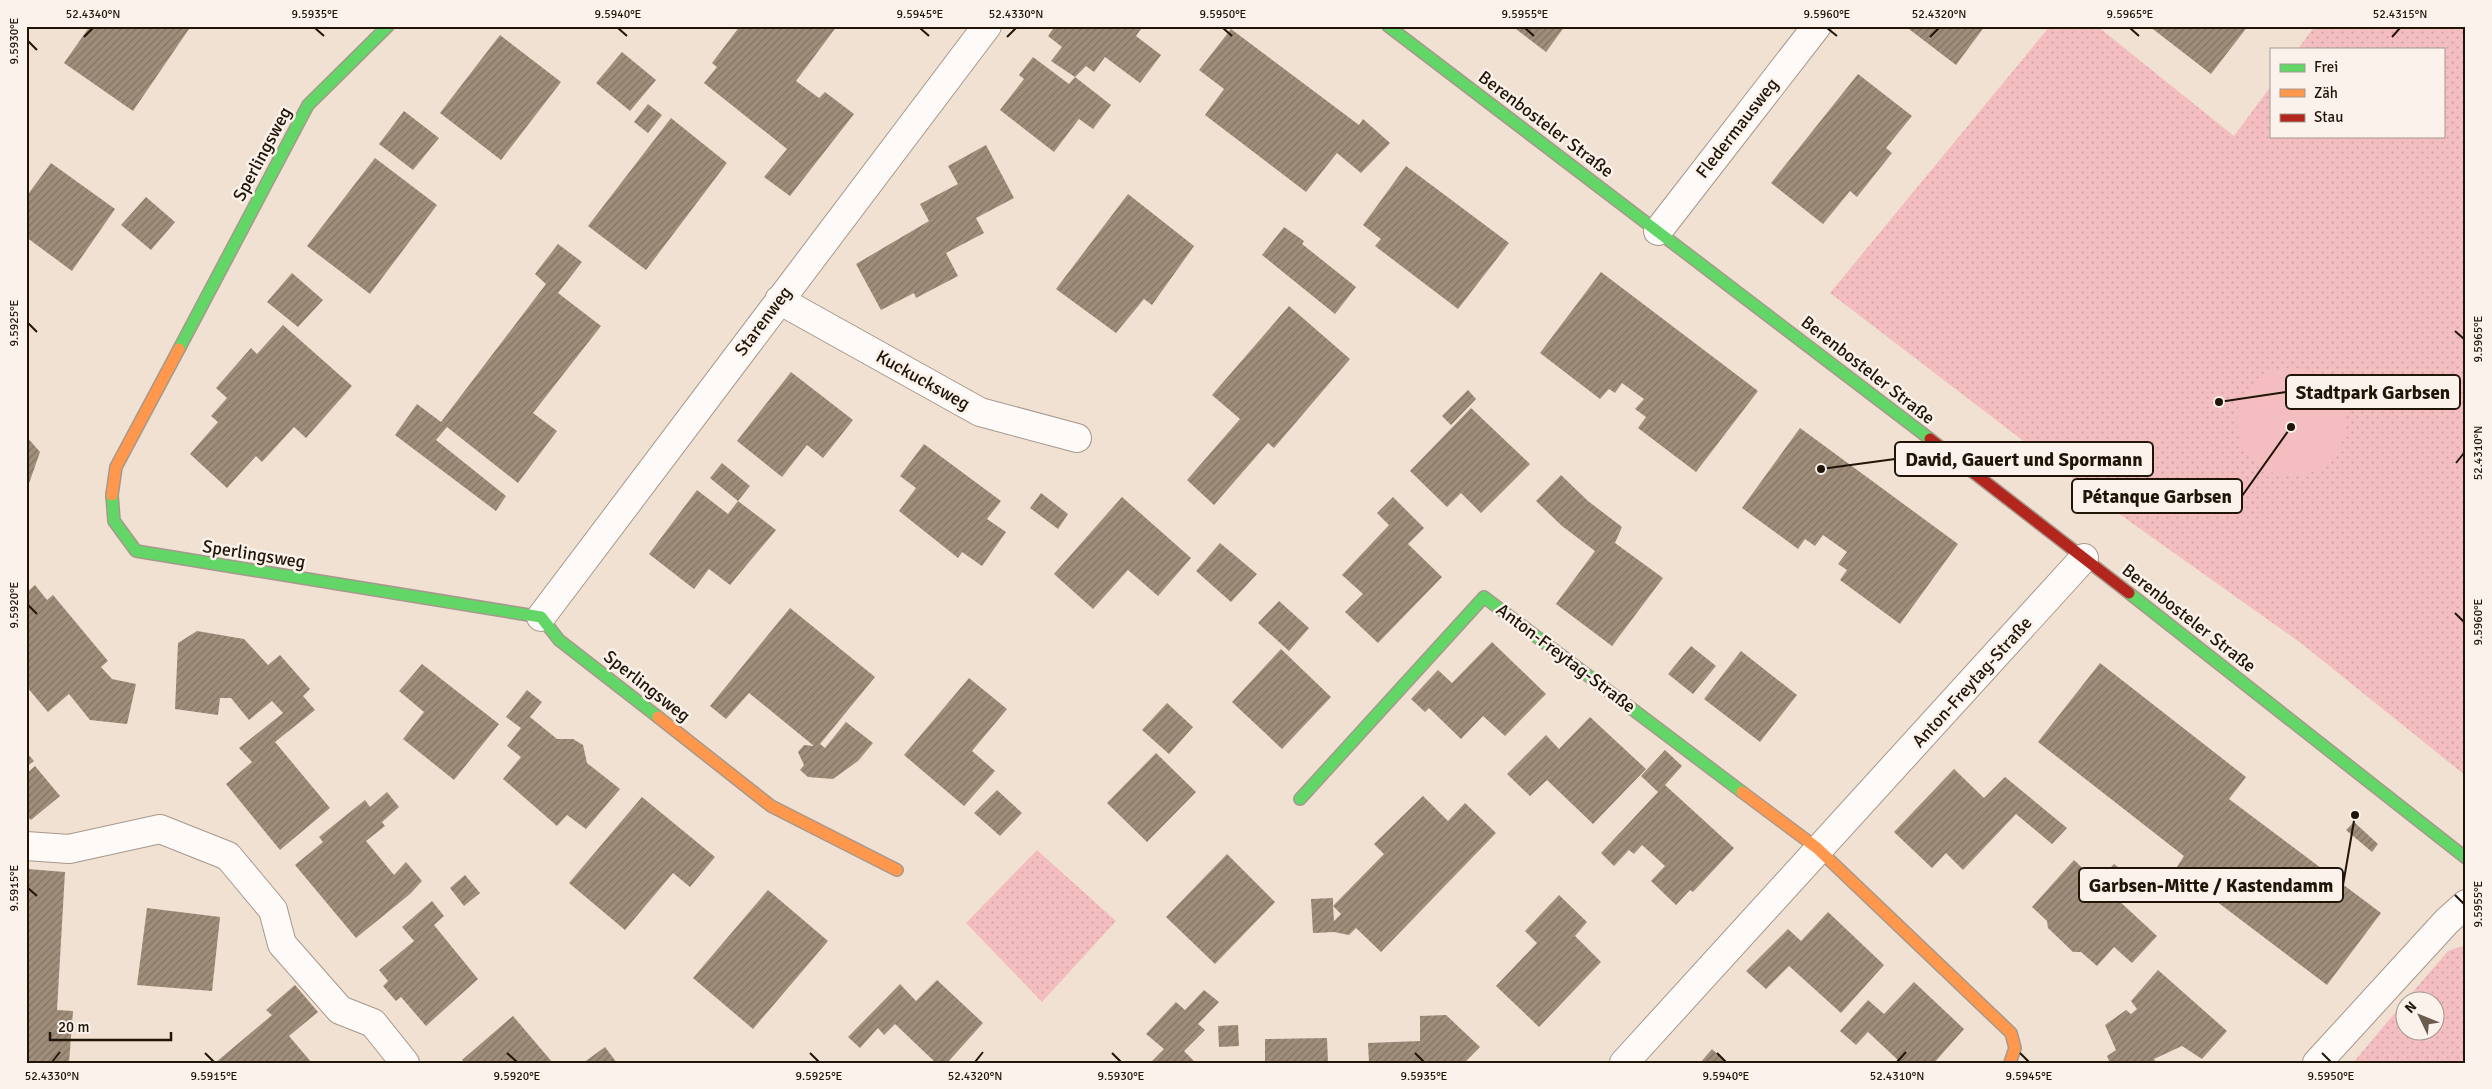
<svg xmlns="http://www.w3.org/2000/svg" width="2492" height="1089" font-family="Signika,sans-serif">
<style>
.green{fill:url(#green-dots)}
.pitch{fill:#f4bec0}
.building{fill:url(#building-hatch);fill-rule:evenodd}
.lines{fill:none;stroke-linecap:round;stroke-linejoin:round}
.street-casing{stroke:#a6988c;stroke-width:30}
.fast-casing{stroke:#a6988c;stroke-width:14}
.slow-casing{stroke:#a6988c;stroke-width:14}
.jam-casing{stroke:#a6988c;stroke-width:14}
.street{stroke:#fdfaf8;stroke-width:28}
.fast{stroke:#63d668;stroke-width:11}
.slow{stroke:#ff974d;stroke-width:11}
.jam{stroke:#b3261e;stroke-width:11}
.ticks{fill:none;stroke:#211508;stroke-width:2}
.labels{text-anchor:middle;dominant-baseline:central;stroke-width:5;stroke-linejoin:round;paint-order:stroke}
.street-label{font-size:18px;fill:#211508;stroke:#faf2eb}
.leader{fill:none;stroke:#211508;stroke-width:2}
.callout-dot{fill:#211508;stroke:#faf2eb;stroke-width:2}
.callout{fill:#faf2eb;stroke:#211508;stroke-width:2}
.callout-label{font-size:19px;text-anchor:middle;font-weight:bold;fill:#211508}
.neatline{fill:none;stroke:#211508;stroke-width:2}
.ticks-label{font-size:12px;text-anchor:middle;fill:#211508}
</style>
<defs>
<pattern id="green-dots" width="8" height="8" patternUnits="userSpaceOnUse" patternTransform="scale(1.25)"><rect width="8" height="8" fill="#f4bec0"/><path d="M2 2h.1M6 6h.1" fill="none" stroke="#d1a2a4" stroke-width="1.8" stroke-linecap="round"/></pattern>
<pattern id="building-hatch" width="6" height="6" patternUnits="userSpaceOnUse" patternTransform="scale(1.25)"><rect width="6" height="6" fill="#a08e7b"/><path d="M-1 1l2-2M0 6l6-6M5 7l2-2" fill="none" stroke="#827363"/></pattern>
</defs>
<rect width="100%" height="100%" fill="#f1e1d2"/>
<path class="green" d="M2050,26h47l137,110 37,-50v50h172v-87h-145l17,-23h151v750l-164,-132 -187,-133 -285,-218z
M1037,850l79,71 -74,81 -76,-79z
M2466,945v118h-113l51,-61v30h30v-30l-29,-1 43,-50z"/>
<path class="pitch" d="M2237 422a54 54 0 1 1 108 0a54 54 0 1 1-108 0Z"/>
<path class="building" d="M90,26h101l-58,85 -69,-48z
M740,26h97l-41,55 23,17 6,-6 29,22 -64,82 -26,-19 23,-28 -83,-66 13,-16 -5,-4z
M1055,26h88l-7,10 25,19 -21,28 -35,-26 -11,15 -8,-6 -11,11 -24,-16 11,-14 -14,-11z
M1512,26h53l-19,26z
M1905,26h80l-29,39z
M2149,26h99l-37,48z
M1231,29l128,96 4,-6 27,24 -29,30 -24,-20 -31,39 -101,-77 19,-26 -25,-19z
M500,35l61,47 -60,78 -61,-47z
M622,52l34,28 -26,31 -34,-28z
M1033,57l36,27 6,-7 36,28 -18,24 -14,-10 -25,33 -54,-42 24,-31 -5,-4z
M1858,74l54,42 -26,32 6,5 -35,44 -7,-6 -27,33 -52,-41z
M648,104l14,11 -14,18 -14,-11z
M404,111l35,27 -26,32 -34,-26z
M671,118l56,45 -81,107 -58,-44z
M986,145l28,53 -38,20 8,15 -38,20 12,23 -42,22 -2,-5 -33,17 -25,-46 73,-43 -9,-17 38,-20 -10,-18z
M375,158l62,47 -67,89 -63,-48z
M51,163l64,46 -43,62 -46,-34v-40z
M1406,166l103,77 -51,66 -83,-63 6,-7 -18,-14z
M1128,194l66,52 -42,59 -8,-6 -28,34 -60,-44z
M146,197l29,25 -24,28 -30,-25z
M1284,227l20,14 -2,3 54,43 -21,27 -73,-59z
M558,244l24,18 -24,31 43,33 -68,87 24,18 -39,52 -71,-56 -11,13 70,56 -10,15 -101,-76 22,-31 24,18 105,-138 -11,-10z
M1601,272l157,119 -62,81 -58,-44 8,-11 -11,-8 9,-10 -22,-16 -7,10 -6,-4 -9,10 -60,-46z
M292,273l31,27 -25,27 -31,-25z
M1289,306l61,53 -76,89 -6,-5 -54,62 -27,-25 53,-61 -28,-24z
M283,325l69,61 -46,52 -12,-11 -32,35 -6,-6 -29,32 -37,-34 28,-32 -7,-6 16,-18 -11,-10 35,-40 6,6z
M791,372l62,48 -30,38 -16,-13 -25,32 -45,-36z
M1468,390l8,9 -25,26 -9,-9z
M1471,408l59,56 -49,49 -20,-20 -14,14 -37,-36z
M1800,428l158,116 -58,80 -60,-44 7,-10 -9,-6 9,-12 -24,-17 -8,11 -10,-7 -7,10 -56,-41z
M26,436l14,16 -14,40z
M924,444l77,57 -14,18 19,13 -24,34 -20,-14 -4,6 -59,-47 17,-23 -16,-12z
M722,463l28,23 -12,15 38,29 -46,55 -21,-16 -15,20 -45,-35 48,-64 31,24 10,-13 -28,-23z
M1561,475l27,26 34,26 -7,16 48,35 -51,68 -56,-42 39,-53 -33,-25 -26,-25z
M1041,493l27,21 -10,15 -28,-21z
M1122,497l69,61 -33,38 -30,-26 -35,39 -39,-35z
M1393,497l31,31 -16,16 34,33 -64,66 -33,-31 18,-18 -21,-19 47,-50 -12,-12z
M1220,543l37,31 -26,28 -35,-31z
M35,585l12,15 6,-5 55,66 -7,6 11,12 24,5 -9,40 -37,-4 -21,-26 -21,18 -22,-26v-93z
M1279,601l30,27 -20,23 -31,-28z
M790,608l85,69 -55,67 5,4 21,-26 27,21 -15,18 -25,18 -25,-2 -8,-7 4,-5 -6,-13 6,-7 10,1 -65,-53 -23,26 -16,-13z
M197,631l47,8 24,26 12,-10 30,34 -7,7 12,14 -40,32 55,66 -50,42 -54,-66 26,-22 -13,-14 44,-35 -11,-12 -23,19 -18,-22h-11l-2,17 -43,-6 3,-66z
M1492,642l54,52 -41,42 -22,-20 -22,23 -32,-31 -4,4 -14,-13 27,-29 14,13z
M1691,646l25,20 -23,28 -25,-20z
M1281,649l50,48 -49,52 -50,-47z
M1741,651l56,44 -37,47 -56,-43z
M2100,663l146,114 -17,22 152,114 -54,72 -152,-115 9,-14 -146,-114z
M422,664l77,60 -45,56 -51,-41 21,-27 -25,-21z
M969,678l38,31 -35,42 23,20 -31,35 -60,-51z
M527,690l15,12 -12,15 27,22h16l10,6 4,18 33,26 -34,40 -19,-14 -10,11 -54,-47 18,-22 -14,-11 14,-18 -15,-11z
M1167,703l26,24 -24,27 -27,-24z
M1590,717l56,52 -53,55 -46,-44 -17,16 -23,-22 39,-39 13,14z
M1665,750l17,16 -17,19 69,63 -41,44 -3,-2 -14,15 -25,-24 14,-15 -23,-21 -8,9 -5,-4 -15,16 -13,-13 57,-61 -17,-16z
M26,752l8,9 -8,6z
M1156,753l40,39 -49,50 -40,-39z
M35,766l25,30 -29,24 -5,-5v-41z
M1954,769l30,29 21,-21 62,51 -15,16 -36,-30 -53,56 -17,-17 -14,15 -38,-36z
M997,790l25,23 -22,23 -26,-23z
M387,792l12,15 -17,15 3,4 -19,15 28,34 12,-13 16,19 -12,13 -54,44 -61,-73 28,-23 -4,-5 46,-37 5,7z
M1423,796l25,25 17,-18 31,30 -115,119 -25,-24 -7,7 -15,-3 -21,1 -2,-34 22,-1v8l51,-52 -10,-10zM1333,906l8,8 -7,7z
M642,797l73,60 -25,30 -17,-14 -48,57 -56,-47z
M2354,822l24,22 -6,8 -26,-22z
M1227,854l48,48 -60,62 -49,-47z
M2074,860l23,22 17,-18 21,16 -18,19 40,37 -25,27 -18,-16 -17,19 -16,-14h-8l-25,-24 -1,-7 -15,-14z
M28,869l37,3 -8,138 16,1 -4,52h-43l3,-36h-3z
M465,875l15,18 -16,13 -14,-18z
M768,890l60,51 -75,88 -60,-51z
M1559,895l28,27 -12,14 26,26 -62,65 -43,-41 41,-43 -12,-12z
M432,901l12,15 -10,9 44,54 -52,47 -25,-29 -5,4 -7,-8 -6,-7 5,-5 -9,-11 35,-29 -12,-14z
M147,908l73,9 -8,74 -75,-6z
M1828,912l56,53 -43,48 -52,-47 -23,23 -20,-18 42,-42 13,12z
M2158,970l69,61 -25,28 -20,-13 -28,13 2,4h-46l-3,-7 9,-6 -11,-25 21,-15 5,4 6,-5 -6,-8z
M937,980l46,43 -36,40h-11l-41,-39 -11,11 -6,-7 -18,20 -12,-11 52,-53 16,17z
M1914,982l50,47 -30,34h-33l-33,-31 -12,13 -16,-14 28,-31 16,14z
M295,985l23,27 -29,24 23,27h-97l57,-48 -6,-5z
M1204,990l15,12 -21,22 7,6 -21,21 12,12h-46l14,-14 -18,-15 30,-32 9,8z
M1446,1015l34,32 -14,14 2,2h-99l-1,-20 52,-2v-25z
M513,1016l40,47h-88l-3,-3z
M1238,1025l1,21 -20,1 -1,-21z
M1327,1038l1,25h-63v-24z
M605,1047l12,16h-34z
M1712,1049l15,14h-27z"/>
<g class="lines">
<g class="street-casing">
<path id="street" d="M1658,231l159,-205
M779,300l201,112 97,26
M541,617l446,-591
M26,846l43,3 91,-20 68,27 45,54 9,34 58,66 33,13 32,40
M1624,1063l460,-505
M2317,1063l130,-142 19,-17"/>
</g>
<g class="fast-casing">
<path id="fast" d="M1388,26l542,413
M179,349l129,-244 80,-79
M112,495l2,26 22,30 405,66 18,23 99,77
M2129,593l337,265
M1300,799l184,-202 258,195"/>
</g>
<g class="slow-casing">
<path id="slow" d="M112,495l4,-28 63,-118
M658,717l113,89 126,64
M1742,792l75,56 194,185 4,15 -5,15"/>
</g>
<g class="jam-casing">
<path id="jam" d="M1930,439l199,154"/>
</g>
<use href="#street" class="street"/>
<use href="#fast" class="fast"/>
<use href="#slow" class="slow"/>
<use href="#jam" class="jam"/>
</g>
<path class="ticks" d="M315,28l9,8M618,28l9,8M920,28l9,8M1223,28l9,8M1525,28l9,8M1827,28l10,8M2130,28l9,8M84,37l9,-9M1007,37l9,-9M1930,37l9,-9M2392,37l8,-9M28,41l9,9M28,323l9,9M2455,331l9,8M2456,463l8,-10M28,605l9,9M2455,613l9,9M28,888l9,8M2455,895l9,9M205,1053l9,9M507,1053l10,9M810,1053l9,9M1112,1053l9,9M1415,1053l9,9M1717,1053l9,9M2020,1053l9,9M2322,1053l9,9M52,1062l8,-10M975,1062l8,-10M1897,1062l9,-10"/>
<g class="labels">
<g class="street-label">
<text transform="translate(1546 124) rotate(37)">Berenbosteler Straße</text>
<text transform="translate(1737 128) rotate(-52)">Fledermausweg</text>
<text transform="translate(262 154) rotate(-62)">Sperlingsweg</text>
<text transform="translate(763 321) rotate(-53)">Starenweg</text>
<text transform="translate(1868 370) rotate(38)">Berenbosteler Straße</text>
<text transform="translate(923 380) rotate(29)">Kuckucksweg</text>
<text transform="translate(254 554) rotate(9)">Sperlingsweg</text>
<text transform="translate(2189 618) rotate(38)">Berenbosteler Straße</text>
<text transform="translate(1566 658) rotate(37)">Anton-Freytag-Straße</text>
<text transform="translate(1972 682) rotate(-48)">Anton-Freytag-Straße</text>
<text transform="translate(647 686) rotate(38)">Sperlingsweg</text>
</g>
</g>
<path class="leader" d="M2219 402L2286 392M1821 469L1895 459M2291 427L2242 496M2355 815L2343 885"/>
<g class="callout-dot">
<circle cx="2219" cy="402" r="5"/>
<circle cx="1821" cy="469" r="5"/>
<circle cx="2291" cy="427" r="5"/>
<circle cx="2355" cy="815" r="5"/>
</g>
<g class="callout">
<rect x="2286" y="375" width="174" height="34" rx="5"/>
<rect x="1895" y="442" width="258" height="34" rx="5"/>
<rect x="2072" y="479" width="170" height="34" rx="5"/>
<rect x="2079" y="868" width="264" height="34" rx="5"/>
</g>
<g class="callout-label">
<text x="2373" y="399">Stadtpark Garbsen</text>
<text x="2024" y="466">David, Gauert und Spormann</text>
<text x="2157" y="503">Pétanque Garbsen</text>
<text x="2211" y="892">Garbsen-Mitte / Kastendamm</text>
</g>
<rect width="2492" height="1089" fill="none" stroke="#faf2eb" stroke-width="55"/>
<rect x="2270" y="48" width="175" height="90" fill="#faf2eb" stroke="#a39a90"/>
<rect x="2280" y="64" width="25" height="8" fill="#63d668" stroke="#a39a90"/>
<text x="2314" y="72" font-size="15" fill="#211508">Frei</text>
<rect x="2280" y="89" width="25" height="8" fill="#ff974d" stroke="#a39a90"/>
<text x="2314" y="98" font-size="15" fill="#211508">Zäh</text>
<rect x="2280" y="114" width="25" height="8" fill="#b3261e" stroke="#a39a90"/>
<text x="2314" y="122" font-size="15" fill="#211508">Stau</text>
<g transform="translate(2420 1016) rotate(313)"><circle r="24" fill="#faf2eb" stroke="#a39a90"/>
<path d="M0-4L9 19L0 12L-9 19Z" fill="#6a5c4f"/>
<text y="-8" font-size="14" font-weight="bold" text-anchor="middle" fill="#211508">N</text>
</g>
<path d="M50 1032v8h121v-8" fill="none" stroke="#211508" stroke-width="2.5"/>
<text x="58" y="1032" font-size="15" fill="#211508" stroke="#faf2eb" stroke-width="4" paint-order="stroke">20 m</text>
<rect x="28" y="28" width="2436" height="1034" class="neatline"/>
<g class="ticks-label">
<text x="93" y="18">52.4340°N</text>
<text x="315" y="18">9.5935°E</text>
<text x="618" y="18">9.5940°E</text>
<text x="920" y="18">9.5945°E</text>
<text x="1016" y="18">52.4330°N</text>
<text x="1223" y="18">9.5950°E</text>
<text x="1525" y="18">9.5955°E</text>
<text x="1827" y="18">9.5960°E</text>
<text x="1939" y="18">52.4320°N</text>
<text x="2130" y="18">9.5965°E</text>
<text x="2400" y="18">52.4315°N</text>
<text transform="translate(14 41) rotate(-90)" y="4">9.5930°E</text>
<text transform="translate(14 323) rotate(-90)" y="4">9.5925°E</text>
<text transform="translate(2478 339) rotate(-90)" y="4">9.5965°E</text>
<text transform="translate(2478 453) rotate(-90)" y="4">52.4310°N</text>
<text transform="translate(14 605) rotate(-90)" y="4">9.5920°E</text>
<text transform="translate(2478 622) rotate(-90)" y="4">9.5960°E</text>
<text transform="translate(14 888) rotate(-90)" y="4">9.5915°E</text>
<text transform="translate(2478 904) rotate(-90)" y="4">9.5955°E</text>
<text x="52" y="1080">52.4330°N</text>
<text x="214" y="1080">9.5915°E</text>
<text x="517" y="1080">9.5920°E</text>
<text x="819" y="1080">9.5925°E</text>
<text x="975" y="1080">52.4320°N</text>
<text x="1121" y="1080">9.5930°E</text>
<text x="1424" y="1080">9.5935°E</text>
<text x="1726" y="1080">9.5940°E</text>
<text x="1897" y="1080">52.4310°N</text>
<text x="2029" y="1080">9.5945°E</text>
<text x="2331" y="1080">9.5950°E</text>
</g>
</svg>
